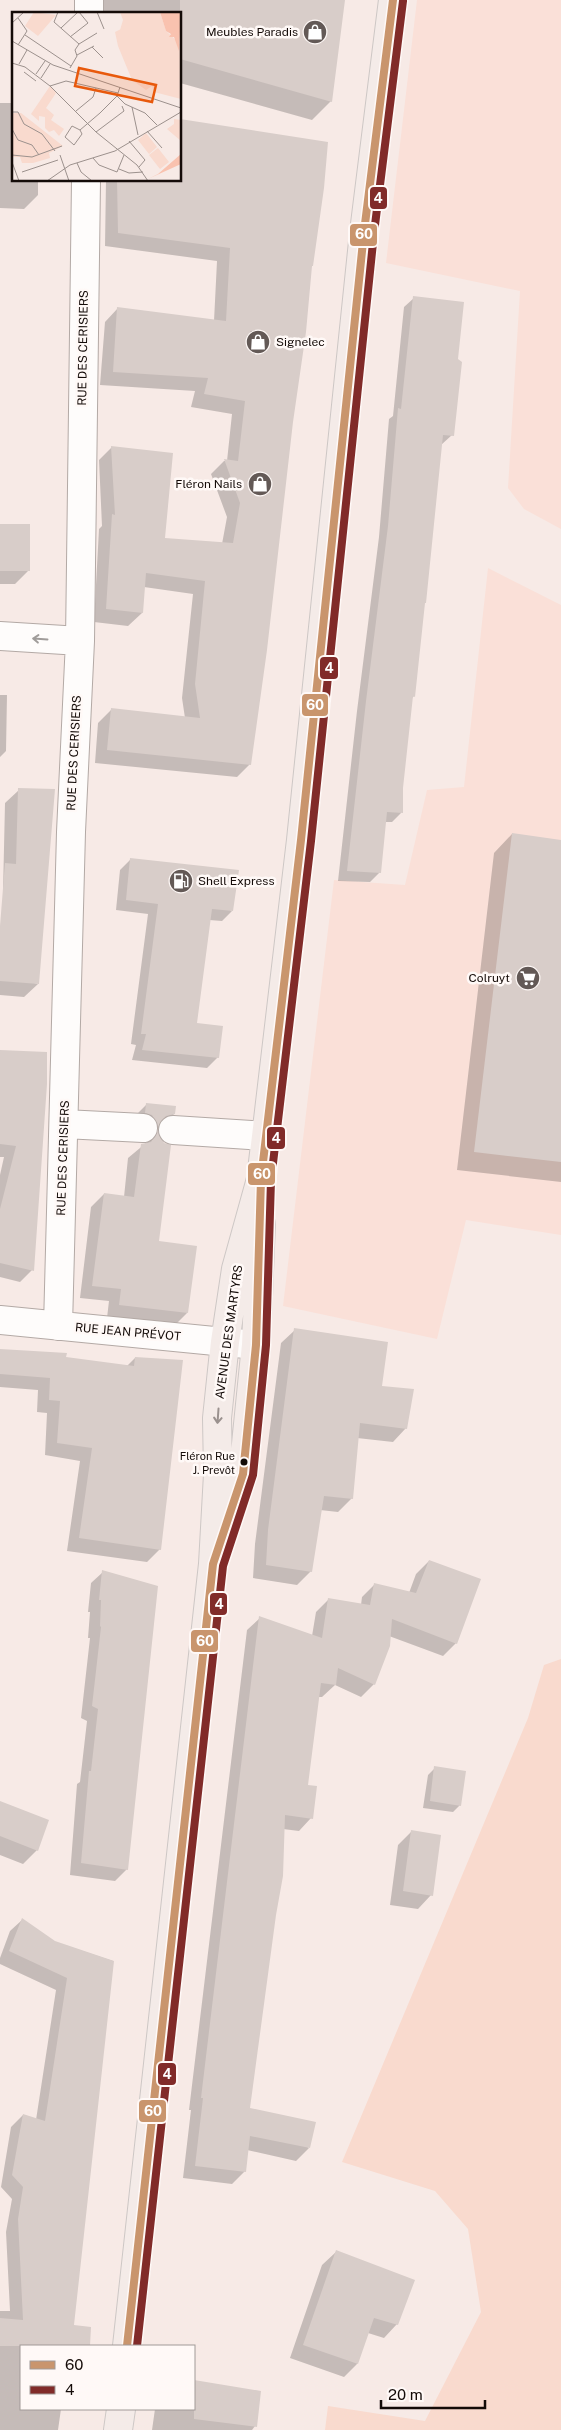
<svg xmlns="http://www.w3.org/2000/svg" width="561" height="2430" font-family="'Public Sans',sans-serif">
<style>
.built{fill:#fae0d8}
.green{fill:#f9dace}
.shadow{fill:#0003}
.building{fill:#d8cdc9}
.lines{fill:none;stroke-linecap:round;stroke-linejoin:round}
.minor-casing{stroke:#b3a9a5;stroke-width:30}
.major-casing{stroke:#cdc7c5;stroke-width:30}
.minor{stroke:#fefcfb;stroke-width:28}
.major{stroke:#f4ebe8;stroke-width:28}
.bus-1-casing{stroke:#fff9f7;stroke-width:11}
.bus-2-casing{stroke:#fff9f7;stroke-width:11}
.bus-1{stroke:#c9956d;stroke-width:8}
.bus-2{stroke:#812b29;stroke-width:8}
.oneway{stroke:#a09c9a}
.oneway2{stroke:#9a918e}
.bus-dot{fill:#140b08;stroke:#fff9f7;stroke-width:2}
.labels{text-anchor:middle;dominant-baseline:central;stroke-width:5;stroke-linejoin:round;paint-order:stroke}
.bus-label{font-size:11px;fill:#140b08;stroke:#fff9f7;text-anchor:end}
.poi-label{font-size:12px;fill:#140b08;stroke:#fff9f7;text-anchor:end}
.street-label{font-size:12px;fill:#140b08;stroke:#fff9f7}
.inset-road{fill:none;stroke:#9c918d;stroke-width:1}
.view{fill:#e8590c;fill-opacity:0.15;stroke:#e8590c;stroke-width:2.5}
.inset-edge{fill:none;stroke:#140b08;stroke-width:2.5}
.line-badge{stroke:#fff9f7;stroke-width:2}
.badge-label{font-size:14px;text-anchor:middle;font-weight:bold;fill:#fff}
</style>
<rect width="100%" height="100%" fill="#f7eae6"/>
<path class="built" d="M417,0h144v529l-37,-20 -16,-21 12,-197 -134,-28z
M488,568l73,37v630l-95,-15 -29,119 -154,-33 51,-426 71,5 22,-95 37,-3z"/>
<path class="green" d="M561,1659v771h-236l3,-24 97,15 56,-109 -13,-83 -33,-38 -93,-29 186,-444 16,-53z"/>
<path class="shadow" d="M97,0h246l-12,101 -19,19 -132,-37v-69h-85z
M0,103h14v77h24v15l-14,14 -24,-1z
M180,120l132,146 -2,2 -60,496 -13,13 -142,-14 3,-40 13,-13 74,8 -3,-20 11,-104 -49,-7 -2,26 -14,13 -34,-4 5,-93 3,-3 -3,-66 13,-13 51,92 59,5 5,-27 -16,-43 13,-13h3l5,-47 -41,-7 4,-16 -95,-6 5,-63 13,-14 96,13 3,-60 -112,-15 1,-66h74z
M414,298l42,62 -4,75 -11,10 -27,251 -3,3 -9,89 -1,25 -9,9h-7l-5,50 -10,10 -32,-1 19,-170 22,-174 10,-118 4,-3 11,-109z
M0,525l28,46 -13,13h-15z
M0,695h7l-1,56 -6,6z
M19,790l13,122 -29,-20 2,-89z
M512,834l49,7v341l-104,-12 37,-317z
M130,860l102,51 -10,10 -13,-1 -13,104 22,33 -11,11 -75,-8 4,-15 -5,-1 17,-130 -32,-4 4,-40z
M0,974l38,10 -14,13 -24,-2z
M45,1053l-13,217 -12,12 -20,-5v-102l4,-18h-4v-102z
M146,1105l28,9 -14,14 -6,1 -21,-11z
M158,1133v110l37,4 -8,66 -13,13 -67,-8 2,-17 -29,-3 11,-91 13,-13 20,3 4,-39z
M295,1330l85,58 26,40 -13,14 -36,-4 -5,60 -14,14 -18,-2 -9,61 -14,14 -44,-7 2,-34 26,-201z
M0,1350l127,16 8,-8 25,191 -13,13 -80,-11 13,-90 -35,-6 2,-42 -10,-1 1,-22 -38,-3z
M429,1561l27,82 -13,13 -54,-20 -15,48 -13,13 -26,-12 -13,12h-4l-12,89 5,32 -12,13 -16,-2 -35,280 61,39 -13,13 -49,-11 -2,21 -13,13 -49,-6 8,-68h-2l58,-480 13,-12 52,18 4,-24 13,-13 32,6 1,-8 13,-13 34,9 7,-19z
M103,1572l24,297 -12,12 -45,-6 7,-91 3,-2 7,-61 -6,-3 9,-80h-2l2,-26h-2l3,-29z
M435,1768l25,37 -7,7 -30,-4 5,-33z
M0,1802l37,48 -14,14 -23,-9z
M411,1832l20,63 -13,14 -28,-4 8,-60z
M22,1920l33,22 58,19 -43,385h-49v63h40l-3,21h-58v-119h10l-4,-79 6,-33 -11,-12 10,-60 12,-12 13,5 20,-130 -56,-26v-6l10,-27z
M336,2252l61,72 -13,14 -16,-5 -11,31 -13,13 -54,-19 32,-93z
M194,2381l65,11 -4,34 -3,4h-100l3,-21h39z"/>
<path class="building" d="M180,0h165l-13,102 -152,-43z
M180,119l148,23 -4,46 -11,78h-1l-6,66 -13,90 -26,228 -16,115 -144,-15 4,-42 89,10 -5,-34 10,-103 -59,-8 -3,40 -37,-4 6,-95 3,1 -4,-69 62,7 -8,85 68,5 7,-40 -16,-44 14,2 7,-60 -41,-7 4,-16 -95,-6 4,-65 109,14 4,-73 -112,-15 -1,-53h63z
M413,296l51,6 -6,57 4,3 -8,74 -11,-1 -17,168h-1l-10,94 -2,-1 -10,92v25l-16,-1 -6,61 -34,-2 19,-170 22,-175 10,-118 3,1z
M0,524h30v47h-30z
M18,788l37,1 -16,195 -39,-3v-55l5,-63 11,1z
M512,833l49,7v322l-87,-10z
M130,858l109,12 -6,41 -21,-2 -15,114 26,3 -4,32 -77,-8 4,-16h-5l17,-130 -32,-4z
M0,1050l47,2v32l-13,187 -34,-8v-54l16,-63 -16,-2z
M146,1103l30,3 -1,8 -9,2 -8,11 -6,-12 -7,-2z
M158,1131l6,12 7,2 -12,96 38,5 -9,67 -69,-8 2,-16 -29,-3 12,-93 30,4 7,-53 10,-2z
M294,1328l94,14 -6,44 32,3 -7,40 -47,-6 -7,76 -29,-3 -12,76 -46,-7 2,-35z
M0,1349l67,4 -1,4 68,9 1,-9 48,3 -22,190 -82,-12 13,-90 -35,-5 3,-42 -11,-1 1,-22 -50,-4z
M429,1560l52,19 -24,65 -65,-25 -2,27 -15,39 -37,-17 -2,17 -15,-2 -13,102 9,1 -4,33 -28,-4 -2,61 -7,39 -26,193 66,14 -6,26 -60,-12 -4,36 -51,-6 8,-68h-2l58,-482 63,22 6,-40 42,7 4,-22 42,10z
M102,1570l56,16 -30,284 -47,-7 8,-92h2l7,-62 -6,-3 9,-79 -1,-1 1,-26h-2z
M434,1766l32,5 -5,35 -31,-5z
M0,1801l49,19 -11,31 -38,-15z
M411,1830l30,5 -8,61 -30,-5z
M22,1918l33,23 59,20 -40,364 17,2 -1,19h-90v-28l23,2 -5,-101 5,-32 -11,-12 11,-61 22,7 22,-143 -58,-27z
M336,2250l79,30 -17,45 -24,-7 -16,46 -55,-19z
M194,2380l67,11 -4,36 -63,-8z"/>
<g class="lines">
<g class="minor-casing">
<path id="minor" d="M89,14v-14
M0,636l80,5
M64,1124l79,4
M173,1130l93,6
M0,1320l256,25
M58,1326l13,-494 9,-191 6,-461"/>
</g>
<g class="major-casing">
<path id="major" d="M224,1530l19,-56 13,-129 5,-121
M127,2346l86,-782 5,-90 -1,-56 8,-76 11,-73 25,-90 40,-339 63,-608 29,-232
M118,2430l3,-21"/>
</g>
<use href="#minor" class="minor"/>
<use href="#major" class="major"/>
<g class="bus-1-casing">
<path id="bus-1" d="M127,2346l86,-782 30,-90 13,-129 5,-166 40,-339 63,-608 29,-232"/>
</g>
<g class="bus-2-casing">
<path id="bus-2" d="M137,2346l86,-780 30,-91 13,-130 5,-165 40,-339 63,-608 29,-232"/>
</g>
<use href="#bus-1" class="bus-1"/>
<use href="#bus-2" class="bus-2"/>
</g>
<defs><path id="oneway-shaft" d="M-6 0H5M1.5-3L5.5 0L1.5 3" fill="none" stroke-width="1.6" stroke-linecap="round" stroke-linejoin="round" transform="scale(1.25)"/></defs>
<use class="oneway" href="#oneway-shaft" transform="translate(40 639) rotate(-176)"/>
<use class="oneway2" href="#oneway-shaft" transform="translate(218 1416) rotate(94)"/>
<defs>
<g id="shop-disc" transform="scale(1.25)"><circle r="9.5" fill="#635956" stroke="#fff9f7"/><path d="M-5-2.5h2.3a2.7 3.5 0 0 1 5.4 0H5L5.5 6h-11ZM-1.5-2.5h3a1.5 2.3 0 0 0-3 0Z" fill="#fff"/></g>
<g id="fuel-disc" transform="scale(1.25)"><circle r="9.5" fill="#635956" stroke="#fff9f7"/><path d="M-5.5-6h7V0h2V4h1.3V-2.5L3-4.5l.8-.8L6-3V5H2.5V1h-1V6h-7ZM-4.2-4.7v3.2H.2V-4.7Z" fill="#fff"/></g>
<g id="supermarket-disc" transform="scale(1.25)"><circle r="9.5" fill="#635956" stroke="#fff9f7"/><path d="M-6-5.5h2.5l.6 2H6L4.5 2H-2.5L-4.4-4H-6ZM-1.5 3.2a1.3 1.3 0 1 0 .1 0ZM3 3.2a1.3 1.3 0 1 0 .1 0Z" fill="#fff"/></g>
</defs>
<g fill-rule="evenodd">
<use href="#shop-disc" x="315" y="32"/>
<use href="#shop-disc" x="258" y="342"/>
<use href="#shop-disc" x="260" y="484"/>
<use href="#fuel-disc" x="181" y="881"/>
<use href="#supermarket-disc" x="528" y="978"/>
</g>
<circle class="bus-dot" cx="244" cy="1462" r="4.5"/>
<g class="labels">
<g class="bus-label">
<text x="235" y="1456">Fléron Rue<tspan x="235" dy="14">J. Prevôt</tspan></text>
</g>
<g class="poi-label">
<text x="298" y="32">Meubles Paradis</text>
<text x="276" y="342" text-anchor="start">Signelec</text>
<text x="242" y="484">Fléron Nails</text>
<text x="198" y="881" text-anchor="start">Shell Express</text>
<text x="510" y="978">Colruyt</text>
</g>
<g class="street-label">
<text transform="translate(83 348) rotate(-89)">RUE DES CERISIERS</text>
<text transform="translate(74 753) rotate(-87)">RUE DES CERISIERS</text>
<text transform="translate(63 1158) rotate(-88)">RUE DES CERISIERS</text>
<text transform="translate(128 1332) rotate(5)">RUE JEAN PRÉVOT</text>
<text transform="translate(229 1332) rotate(-82)">AVENUE DES MARTYRS</text>
</g>
</g>
<g transform="translate(12 12)">
<rect width="169" height="169" fill="#f7eae6"/>
<path d="M22,0l22,3 -18,21 -13,-10zM108,0h40l6,19 15,14v54l-27,-7 -2,-6 -6,4 -14,-10 -14,-34 -3,-14 8,-4 -3,2 3,-10zM38,74l6,7 -10,15 8,7 -3,5 13,9 -5,7 -5,-6 -5,2 -4,-4v-11l-6,-1v5l-8,-7zM0,101h9l42,33 -14,7 1,5 -17,5h-11l-2,-6h-8zM162,107l7,1v21l-14,-12 7,-5zM134,121l11,14 -8,7 -11,-14zM146,136l11,14 -9,7 -11,-14z" fill="#f9dace"/>
<path d="M148,0h21l-2,39 -5,-14h-5l2,-3 -5,-3zM169,142v10l-33,15 10,-5z" fill="#f9c2af"/>
<path class="inset-road" d="M46,0l-4,10 25,22M85,0l7,17M6,6l9,13 -9,14M0,11l12,-11M49,16l17,-16M13,23l46,31M58,25l18,-14 -9,-11M0,29l41,24 128,43M80,35l11,11M65,43l17,-9M0,51l13,4 25,19 46,46 41,33 11,16M7,52l8,-14M58,56l7,-12 -2,-6 4,-6 18,-11M12,60l12,9M24,62l9,-13M29,66l9,-14M38,74l16,-5 52,12M105,84l8,8 20,9 12,12M120,95l6,28M64,99l17,-14 3,-9M0,100h6l6,12 18,10 13,17M0,117l6,11 14,5 7,10M68,118l2,4 -8,11 -9,-8 7,-11 8,4 20,-17 17,-17 3,-9M135,119l15,17M84,120l28,-21 -2,-5M117,129l16,19 -6,7M0,143l20,2 30,-11M48,143l9,26M81,146l6,7 18,7 7,-17M0,150l7,19M65,151l4,9 11,9M107,157l10,4 14,-1M10,160l36,-12M35,169l23,-16 45,-14 66,-39"/>
<path class="view" d="M67,56l77,17 -4,17 -77,-16z"/>
<rect width="169" height="169" class="inset-edge"/>
</g>
<g class="line-badge">
<rect x="369" y="186" width="19" height="24" rx="5" fill="#812b29"/>
<rect x="349" y="223" width="29" height="24" rx="5" fill="#c9956d"/>
<rect x="319" y="656" width="20" height="24" rx="5" fill="#812b29"/>
<rect x="301" y="693" width="28" height="24" rx="5" fill="#c9956d"/>
<rect x="266" y="1126" width="20" height="24" rx="5" fill="#812b29"/>
<rect x="247" y="1162" width="29" height="24" rx="5" fill="#c9956d"/>
<rect x="209" y="1592" width="19" height="24" rx="5" fill="#812b29"/>
<rect x="190" y="1629" width="29" height="24" rx="5" fill="#c9956d"/>
<rect x="157" y="2062" width="20" height="24" rx="5" fill="#812b29"/>
<rect x="138" y="2099" width="29" height="24" rx="5" fill="#c9956d"/>
</g>
<g class="badge-label">
<text x="378" y="203">4</text>
<text x="364" y="239">60</text>
<text x="329" y="673">4</text>
<text x="315" y="710">60</text>
<text x="276" y="1143">4</text>
<text x="262" y="1179">60</text>
<text x="219" y="1609">4</text>
<text x="205" y="1646">60</text>
<text x="167" y="2079">4</text>
<text x="153" y="2116">60</text>
</g>
<rect x="20" y="2345" width="175" height="65" fill="#fff9f7" stroke="#a19a97"/>
<rect x="30" y="2361" width="25" height="8" fill="#c9956d" stroke="#a19a97"/>
<text x="65" y="2370" font-size="15" fill="#140b08">60</text>
<rect x="30" y="2386" width="25" height="8" fill="#812b29" stroke="#a19a97"/>
<text x="65" y="2395" font-size="15" fill="#140b08">4</text>
<path d="M381 2400v8h104v-8" fill="none" stroke="#140b08" stroke-width="2.5"/>
<text x="388" y="2400" font-size="15" fill="#140b08" stroke="#fff9f7" stroke-width="4" paint-order="stroke">20 m</text>
</svg>
